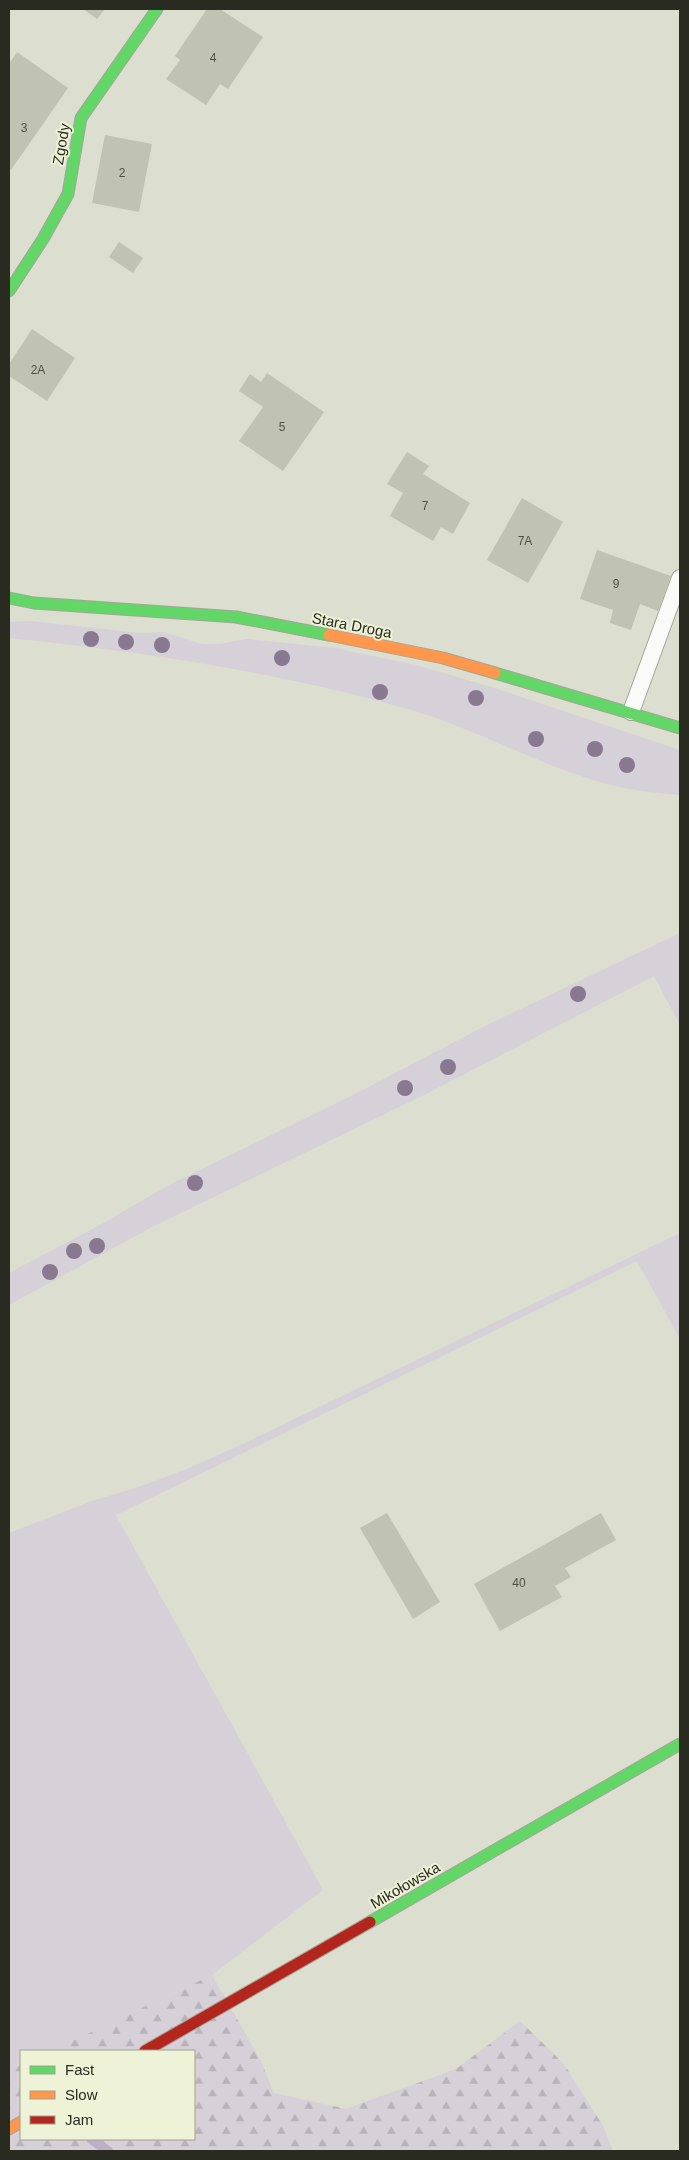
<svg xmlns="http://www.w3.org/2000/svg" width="689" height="2160" font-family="Helvetica,sans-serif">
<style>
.grass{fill:#d6d0d8}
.forest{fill:url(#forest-firs)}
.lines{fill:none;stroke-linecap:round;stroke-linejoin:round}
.stream{stroke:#bdb0c9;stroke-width:10}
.building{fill:#c0c2b2}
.lane-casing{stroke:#a4a59a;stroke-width:18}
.fast-casing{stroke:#a4a59a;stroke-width:13}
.slow-casing{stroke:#a4a59a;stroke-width:13}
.jam-casing{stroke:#a4a59a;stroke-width:13}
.lane{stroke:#fafaf8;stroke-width:16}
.fast{stroke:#63d668;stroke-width:11}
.slow{stroke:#ff974d;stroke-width:11}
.jam{stroke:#b3261e;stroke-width:11}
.tree{fill:#887990}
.labels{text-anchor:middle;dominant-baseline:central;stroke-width:4;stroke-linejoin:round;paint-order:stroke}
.number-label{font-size:12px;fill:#505144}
.street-label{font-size:15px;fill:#2a2b20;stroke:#eef2d6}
</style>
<defs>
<pattern id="forest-firs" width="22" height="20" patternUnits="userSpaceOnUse" patternTransform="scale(1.25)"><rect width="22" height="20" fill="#d6d0d8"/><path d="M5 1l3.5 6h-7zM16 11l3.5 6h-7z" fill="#b8b3b9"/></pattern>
</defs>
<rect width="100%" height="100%" fill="#dcdecf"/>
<path class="grass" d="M30,621l110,12 23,-1 39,12h18l26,-5 89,9 81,17 79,23 185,62v45c-18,-2 -38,-3 -56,-7 -74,-16 -141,-57 -213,-78 -132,-38 -266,-58 -402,-72v-16z
M680,933v92l-26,-49 -226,117 -276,134 -143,78v-32l91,-48 69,-40 186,-91 130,-68z
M680,1233v106l-43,-78 -521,254 207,375 -111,85 -161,76h-30v14l-12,4v-536l83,-32 44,-13 51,-19 60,-27z"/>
<path class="forest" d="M212,1975l49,86 13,32 72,16 110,-40 64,-48 44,43 39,62 10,25h-604v-82l12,-4v74h173v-88h-143z"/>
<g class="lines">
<path class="stream" d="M91,2139l17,12"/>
</g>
<path class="building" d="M83,9h22l-8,10z
M207,9h13l43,28 -35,52 -8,-5 -14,21 -40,-26 14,-19 -5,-4z
M17,52l51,36 -57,82 -2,-1v-105z
M105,135l47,9 -13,68 -47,-9z
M119,242l24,16 -10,15 -24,-16z
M32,329l43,29 -28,43 -38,-25v-12z
M267,373l57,39 -41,59 -44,-30 24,-34 -24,-16 11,-17 11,8z
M407,452l22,14 -6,8 47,29 -17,31 -12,-7 -8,14 -43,-25 13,-23 -16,-9z
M522,498l41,24 -35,61 -41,-23z
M597,550l74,26 -13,35 -18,-7 -9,26 -21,-7 3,-13 -33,-11z
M387,1513l53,89 -27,17 -53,-91z
M601,1513l15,27 -51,28 6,9 -16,9 7,11 -62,34 -26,-47z"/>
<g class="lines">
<g class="lane-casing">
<path id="lane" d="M631,712l49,-134"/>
</g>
<g class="fast-casing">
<path id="fast" d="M9,291l34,-52 25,-45 13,-76 76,-109
M9,598l25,5 202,14 93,18
M495,673l185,55
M370,1922l310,-178"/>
</g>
<g class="slow-casing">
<path id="slow" d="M329,635l114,23 52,15
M9,2129l12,-7"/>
</g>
<g class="jam-casing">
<path id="jam" d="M145,2051l225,-129"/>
</g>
<use href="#lane" class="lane"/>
<use href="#fast" class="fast"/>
<use href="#slow" class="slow"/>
<use href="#jam" class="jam"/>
</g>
<g class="tree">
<circle cx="91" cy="639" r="8"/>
<circle cx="126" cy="642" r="8"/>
<circle cx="162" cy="645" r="8"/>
<circle cx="282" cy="658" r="8"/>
<circle cx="380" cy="692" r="8"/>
<circle cx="476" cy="698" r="8"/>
<circle cx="536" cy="739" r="8"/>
<circle cx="595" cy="749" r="8"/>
<circle cx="627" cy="765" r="8"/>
<circle cx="578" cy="994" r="8"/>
<circle cx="448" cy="1067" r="8"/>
<circle cx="405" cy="1088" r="8"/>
<circle cx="195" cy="1183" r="8"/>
<circle cx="97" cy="1246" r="8"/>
<circle cx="74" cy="1251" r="8"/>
<circle cx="50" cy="1272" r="8"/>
</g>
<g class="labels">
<g class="number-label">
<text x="213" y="58">4</text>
<text x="24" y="128">3</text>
<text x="122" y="173">2</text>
<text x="38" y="370">2A</text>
<text x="282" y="427">5</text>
<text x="425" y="506">7</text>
<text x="525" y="541">7A</text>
<text x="616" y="584">9</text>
<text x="519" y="1583">40</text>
</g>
<g class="street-label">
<text transform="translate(61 144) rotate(-80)">Zgody</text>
<text transform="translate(352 625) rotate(11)">Stara Droga</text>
<text transform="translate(405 1885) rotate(-30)">Mikołowska</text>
</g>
</g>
<rect width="689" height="2160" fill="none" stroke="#2a2b20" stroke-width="20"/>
<rect x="20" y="2050" width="175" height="90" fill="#eef2d6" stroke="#a0a28d"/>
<rect x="30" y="2066" width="25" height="8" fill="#63d668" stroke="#a0a28d"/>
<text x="65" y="2075" font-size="15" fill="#2a2b20">Fast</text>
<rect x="30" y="2091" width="25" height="8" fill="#ff974d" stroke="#a0a28d"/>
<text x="65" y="2100" font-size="15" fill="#2a2b20">Slow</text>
<rect x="30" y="2116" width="25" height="8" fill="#b3261e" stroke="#a0a28d"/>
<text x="65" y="2125" font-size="15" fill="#2a2b20">Jam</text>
</svg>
